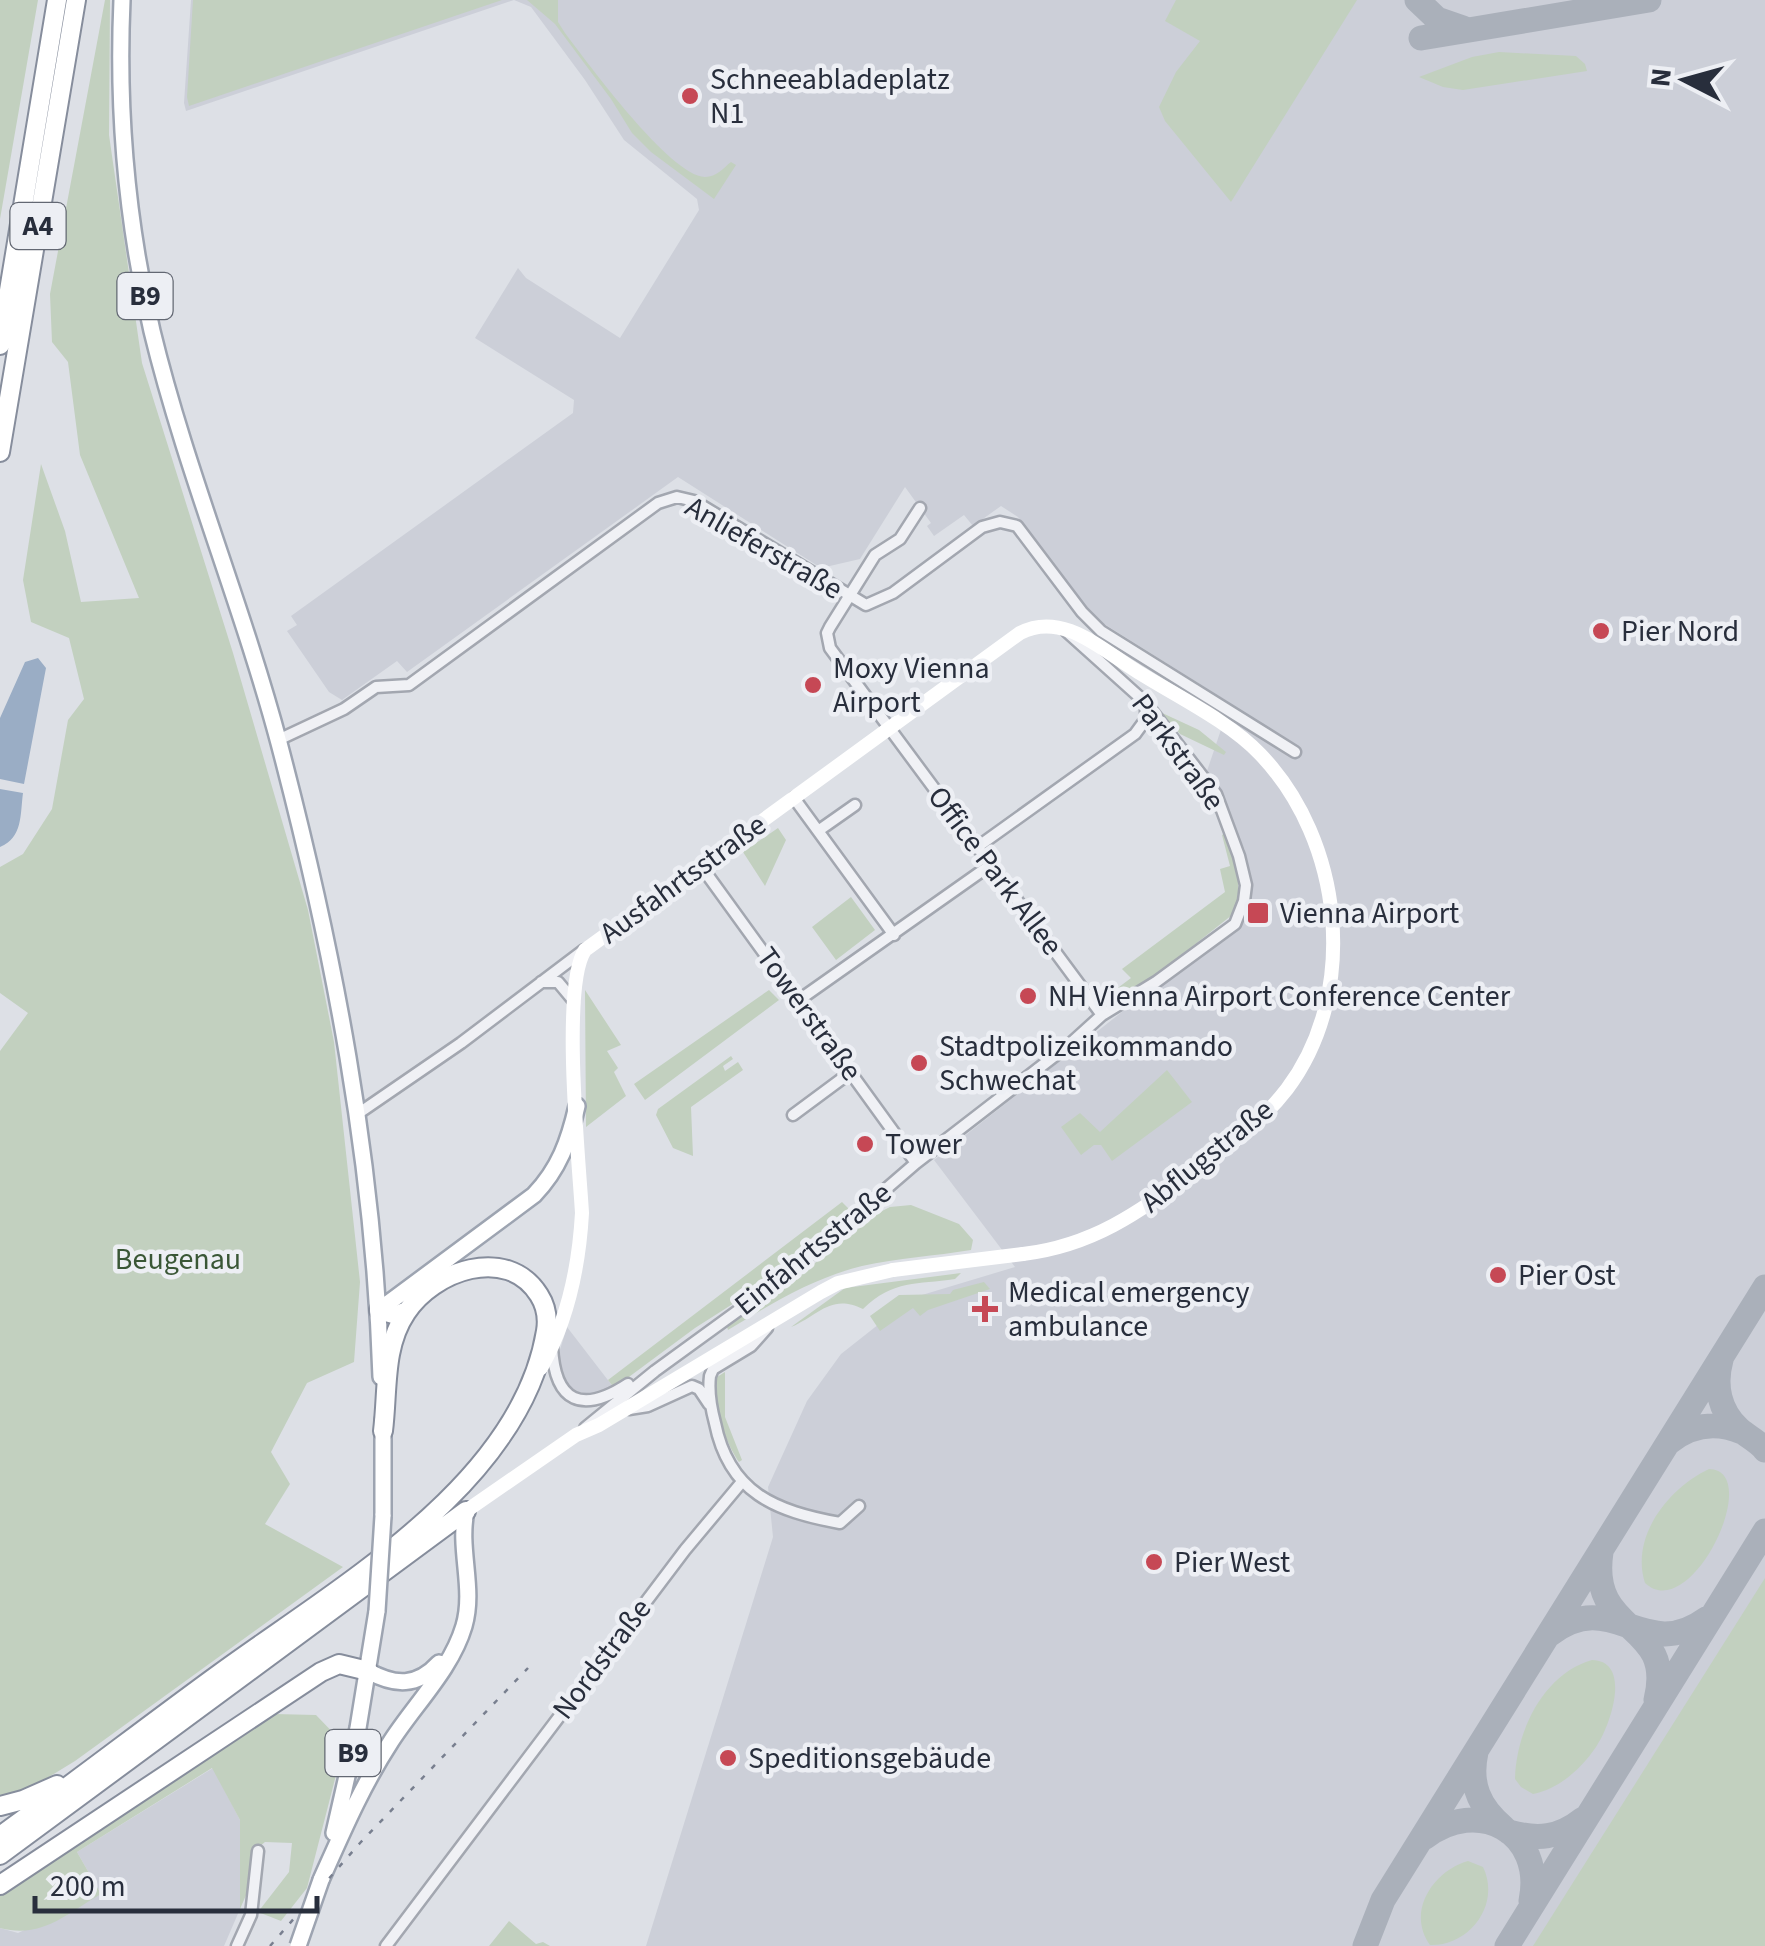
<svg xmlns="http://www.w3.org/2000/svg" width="1765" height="1946" font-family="'Source Sans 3',sans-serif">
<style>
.built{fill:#cccfd8}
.green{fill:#c2d0bf}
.water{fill:#9aadc5}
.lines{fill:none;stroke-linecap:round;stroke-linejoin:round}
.taxiway{stroke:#aab0ba;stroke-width:25}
.street-casing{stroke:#a3a7b0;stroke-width:15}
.primary-casing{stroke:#9da4b1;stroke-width:20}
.highway-casing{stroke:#868d9c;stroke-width:22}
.street{stroke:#f0f1f5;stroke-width:10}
.secondary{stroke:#fff;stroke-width:14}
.primary{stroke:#fff;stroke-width:15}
.highway{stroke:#fff;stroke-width:18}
.rail{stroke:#787f8f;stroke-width:2.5;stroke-dasharray:5 10;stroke-linecap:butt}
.primary-bridge-casing{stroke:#9da4b1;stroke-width:20;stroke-linecap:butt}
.secondary-bridge{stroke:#fff;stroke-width:14}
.primary-bridge{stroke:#fff;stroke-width:15}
.poi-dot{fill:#c64855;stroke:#edeff4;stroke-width:4}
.labels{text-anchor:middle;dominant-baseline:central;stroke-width:9;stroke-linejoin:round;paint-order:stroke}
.shield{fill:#edeff4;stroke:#636873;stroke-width:2.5}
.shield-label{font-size:28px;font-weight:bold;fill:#282e3c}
.poi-label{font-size:30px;fill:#282e3c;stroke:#edeff4;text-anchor:start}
.street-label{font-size:30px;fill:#282e3c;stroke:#edeff4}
.park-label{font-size:30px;fill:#3a5736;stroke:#edeff4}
</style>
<rect width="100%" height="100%" fill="#dde0e6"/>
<path class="built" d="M191,0h1574v1946h-1119l127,-409 -5,-50 39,-86 34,-47 71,-56 103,-31 -81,-107 311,-245v-65l-38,-79 23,-68 -129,-81 -17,-15 -66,-90 -17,-11 -28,20 -9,-11 -30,21 -7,-10 4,-3 -26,-36 -45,72 -39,9 -143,-91 -271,195 -10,-11 -55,39 -13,-8 -42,-61 10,-6 -6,-9 282,-203 1,-13 -99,-62 43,-70 8,10 94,60 79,-128 -2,-11 -73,-59 -39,-60 -54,-73 -17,-7 -328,111 -2,-8z
M567,1327l47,61 -7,5 -27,1 -10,-4 -11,-14 -1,-20z
M213,1768l27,52v89l-16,37h-224v-18l18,5 83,-39 -24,-42z"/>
<path class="green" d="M0,0h38l-38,219z
M105,0h5l-1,135 33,228 91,290 75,257 26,132 26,240 -6,80 -47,21 -36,69 19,32 -25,40 78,43 -268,194 -49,30 -26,7v-747l28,-38 -28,-20v-126l23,-13 29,-45 16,-89 16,-21 -15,-61 -38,-16 -8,-42 18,-116 24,67 16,71 58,-4 -59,-143 -12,-93 -16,-20 -2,-48z
M193,0h309l-313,106 -2,-9z
M527,0h31v22l7,11c22,29 105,143 140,144 12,0 18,-9 26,-15l5,3 -22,34 -63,-47 -19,-19 -21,-34 -56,-75z
M1176,0h181l-126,202 -66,-81 -6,-14 17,-35 24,-31 -35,-20z
M1499,52l77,4 9,8 2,7 -124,19 -20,-3 -24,-10 53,-20z
M1160,712l39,18 27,22 -2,3 -44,-21z
M778,828l8,12 -21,46 -22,-34z
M1227,832c8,28 18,56 5,83l-82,65 -33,20 -2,-10 16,-12 -9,-9 103,-77 -5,-23 10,-3 -8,-31z
M851,897l24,33 -39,30 -24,-33z
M585,990l36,55 -14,6 11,17 -4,4 12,24 -40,31z
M769,990l10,10 -134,100 -11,-16z
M731,1056l2,3 -10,7 2,5 13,-9 5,8 -52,37 2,49 -20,-8 -17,-33 2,-6z
M1167,1070l25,32 -80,59 -11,-16h-7l-13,10 -20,-28 19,-14 20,19z
M842,1202l7,7 -85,75 -69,44 -81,60 -6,-8z
M911,1205l48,19 14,16 -2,10c-36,6 -73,8 -109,16 -49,12 -91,38 -134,64l-1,-3 73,-52 78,-62 12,-6z
M961,1273l-6,6c-38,6 -61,0 -92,30 -32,-16 -44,6 -72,18l54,-39z
M984,1282l6,7 -62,21 -8,6 -7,-8 -33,23 -10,-15 29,-21 51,-1 3,-4z
M725,1372v45l17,43 -3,2c-10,-13 -30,-62 -25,-79 2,-7 5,-7 11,-11z
M1709,1469c56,1 -18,157 -64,114 -15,-47 24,-95 64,-114z
M1765,1578v368h-232z
M1592,1660c41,1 18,67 4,87 -15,22 -37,42 -63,47l-12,-7 -6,-8c1,-47 28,-105 77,-119z
M274,1714l42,1 28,29 -37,144 -26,33 -23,-9 31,-40 3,-29 -27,-1 -11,9 -4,35 -10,23v-89l-28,-52 -135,84 24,42c-35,20 -59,45 -101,34v-35z
M1468,1861l15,6c18,37 -13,79 -53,78 -24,-33 3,-74 38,-84z
M509,1921l27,23 7,-2 7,4h-61z"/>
<path class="water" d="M38,658l8,10 -22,116 -24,-5v-61l25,-56z
M0,789l23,4c-3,22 0,44 -23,54z"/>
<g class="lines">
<path class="taxiway" d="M1417,0l20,19 26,9
M1421,38l228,-38
M1721,1360c-7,25 -2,51 18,69 9,8 19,12 26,21
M1668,1443c22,-18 48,-22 74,-11
M1601,1552c-13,85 75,68 55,148
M1549,1635c64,-50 94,30 157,-16
M1476,1752c-7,32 3,55 27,75
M1509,1832c29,8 50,6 74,-13
M1424,1838c54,-42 121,-6 107,63
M1365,1946l18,-46 382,-613
M1507,1946l258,-415"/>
<g class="street-casing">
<path id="street" d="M920,508l-20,31 -25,16 -45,72 -3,6 3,15 272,367
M278,740l66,-31 32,-22 33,-2 249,-182 19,-6 17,4 172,104 27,-12 89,-66 18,-5 17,4 65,86 19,19 194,121
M794,798l100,137
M818,831l37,-26
M976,848l159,-114 11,-15v-14
M701,866l215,297
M541,982h17l15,18
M799,1000l190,-134
M359,1113l102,-70 123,-93
M793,1115l58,-43
M767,1328l-16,18 -38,23 -3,7c-2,16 1,32 5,47 14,70 60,88 125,100l19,-17
M552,1347c3,56 30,67 76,37
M629,1409l19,-3 44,-20 7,3 10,15
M585,1428l70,-57 128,-93 133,-115 154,-119 32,-29 54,-33 79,-58 9,-23 2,-16 -7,-29 -23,-62 -71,-92 -79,-71
M237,1946l14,-31 7,-64
M386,1946l299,-396 56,-67"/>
</g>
<g class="primary-casing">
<path id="primary" d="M122,0c-5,111 5,223 30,331 34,140 90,273 127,412 55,209 95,418 102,634
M379,1310l155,-115c25,-26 35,-54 43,-89
M383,1420v96
M368,1671c27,15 49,16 71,-8
M334,1833l24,-105 19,-117
M321,1880c21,-47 41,-94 69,-137 24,-38 61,-73 74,-117 11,-38 -6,-76 2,-115"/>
</g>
<g class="highway-casing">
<path id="highway" d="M0,345l57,-345
M0,452l76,-452
M379,1310l18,5 10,-4
M0,1806l23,-6 34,-15
M0,1836c74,-53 146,-109 219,-162 116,-85 302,-189 327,-343 2,-12 0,-25 -7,-36 -32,-51 -106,-24 -133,18 -23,34 -18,78 -23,118
M0,1855l466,-344
M0,1885l321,-213 18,-8 29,7"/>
</g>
<use href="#street" class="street"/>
<path class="secondary" d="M541,1368c26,-46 38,-102 41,-155 -3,-52 -21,-227 3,-263l435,-317c42,-22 81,16 115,37 39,25 94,51 125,84 83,86 100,238 27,335 -24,31 -53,53 -84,76 -59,43 -105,80 -180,89
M466,1511l110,-76 23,-10 222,-133 17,-9 55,-13"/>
<use href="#primary" class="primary"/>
<use href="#highway" class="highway"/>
<path class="rail" d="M270,1946l90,-103 168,-175"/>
<g class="primary-bridge-casing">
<path id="primary-bridge" d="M377,1611l6,-95
M298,1946l23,-66"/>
</g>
<path class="secondary-bridge" d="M893,1270l130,-16"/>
<use href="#primary-bridge" class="primary-bridge"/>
</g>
<g class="poi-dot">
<circle cx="690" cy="96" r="10"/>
<circle cx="1601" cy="631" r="10"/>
<circle cx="813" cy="685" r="10"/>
<rect x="1246" y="901" width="24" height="24" rx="5"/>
<circle cx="1028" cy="996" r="10"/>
<circle cx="919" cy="1063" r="10"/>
<circle cx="865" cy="1144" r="10"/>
<circle cx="1498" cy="1275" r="10"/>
<path d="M980 1294h10v10h10v10h-10v10h-10v-10h-10v-10h10z"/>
<circle cx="1154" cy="1562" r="10"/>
<circle cx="728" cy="1758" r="10"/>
</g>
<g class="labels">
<g class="shield">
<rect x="10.5" y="203" width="55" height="46" rx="8"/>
<rect x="117.5" y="273" width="55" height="46" rx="8"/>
<rect x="325.5" y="1730" width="55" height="46" rx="8"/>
</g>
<g class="shield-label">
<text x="38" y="226">A4</text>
<text x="145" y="296">B9</text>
<text x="353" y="1753">B9</text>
</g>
<g class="poi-label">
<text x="710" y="79">Schneeabladeplatz<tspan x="710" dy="34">N1</tspan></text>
<text x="1621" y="631">Pier Nord</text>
<text x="833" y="668">Moxy Vienna<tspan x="833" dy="34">Airport</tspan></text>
<text x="1280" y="913">Vienna Airport</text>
<text x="1048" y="996">NH Vienna Airport Conference Center</text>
<text x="939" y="1046">Stadtpolizeikommando<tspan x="939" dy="34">Schwechat</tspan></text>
<text x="885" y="1144">Tower</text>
<text x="1518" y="1275">Pier Ost</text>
<text x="1008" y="1292">Medical emergency<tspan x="1008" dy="34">ambulance</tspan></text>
<text x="1174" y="1562">Pier West</text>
<text x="748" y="1758">Speditionsgebäude</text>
</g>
<g class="street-label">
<text transform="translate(764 548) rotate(30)">Anlieferstraße</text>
<text transform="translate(1178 752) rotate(54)">Parkstraße</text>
<text transform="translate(995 871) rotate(53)">Office Park Allee</text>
<text transform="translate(683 879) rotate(-36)">Ausfahrtsstraße</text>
<text transform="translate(809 1014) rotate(54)">Towerstraße</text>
<text transform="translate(1207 1156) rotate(-39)">Abflugstraße</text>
<text transform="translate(813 1249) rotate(-39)">Einfahrtsstraße</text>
<text transform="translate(602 1659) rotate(-53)">Nordstraße</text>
</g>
<g class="park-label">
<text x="178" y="1259">Beugenau</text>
</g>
</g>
<g transform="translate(1685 80) rotate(276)" stroke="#edeff4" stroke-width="8" paint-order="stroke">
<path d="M0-8L18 38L0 25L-18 38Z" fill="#282e3c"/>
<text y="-15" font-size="28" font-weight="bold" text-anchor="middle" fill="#282e3c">N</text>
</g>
<path d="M35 1896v15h282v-15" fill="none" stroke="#282e3c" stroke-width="5"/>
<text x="50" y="1896" font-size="30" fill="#282e3c" stroke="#edeff4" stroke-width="8" paint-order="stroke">200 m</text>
</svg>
